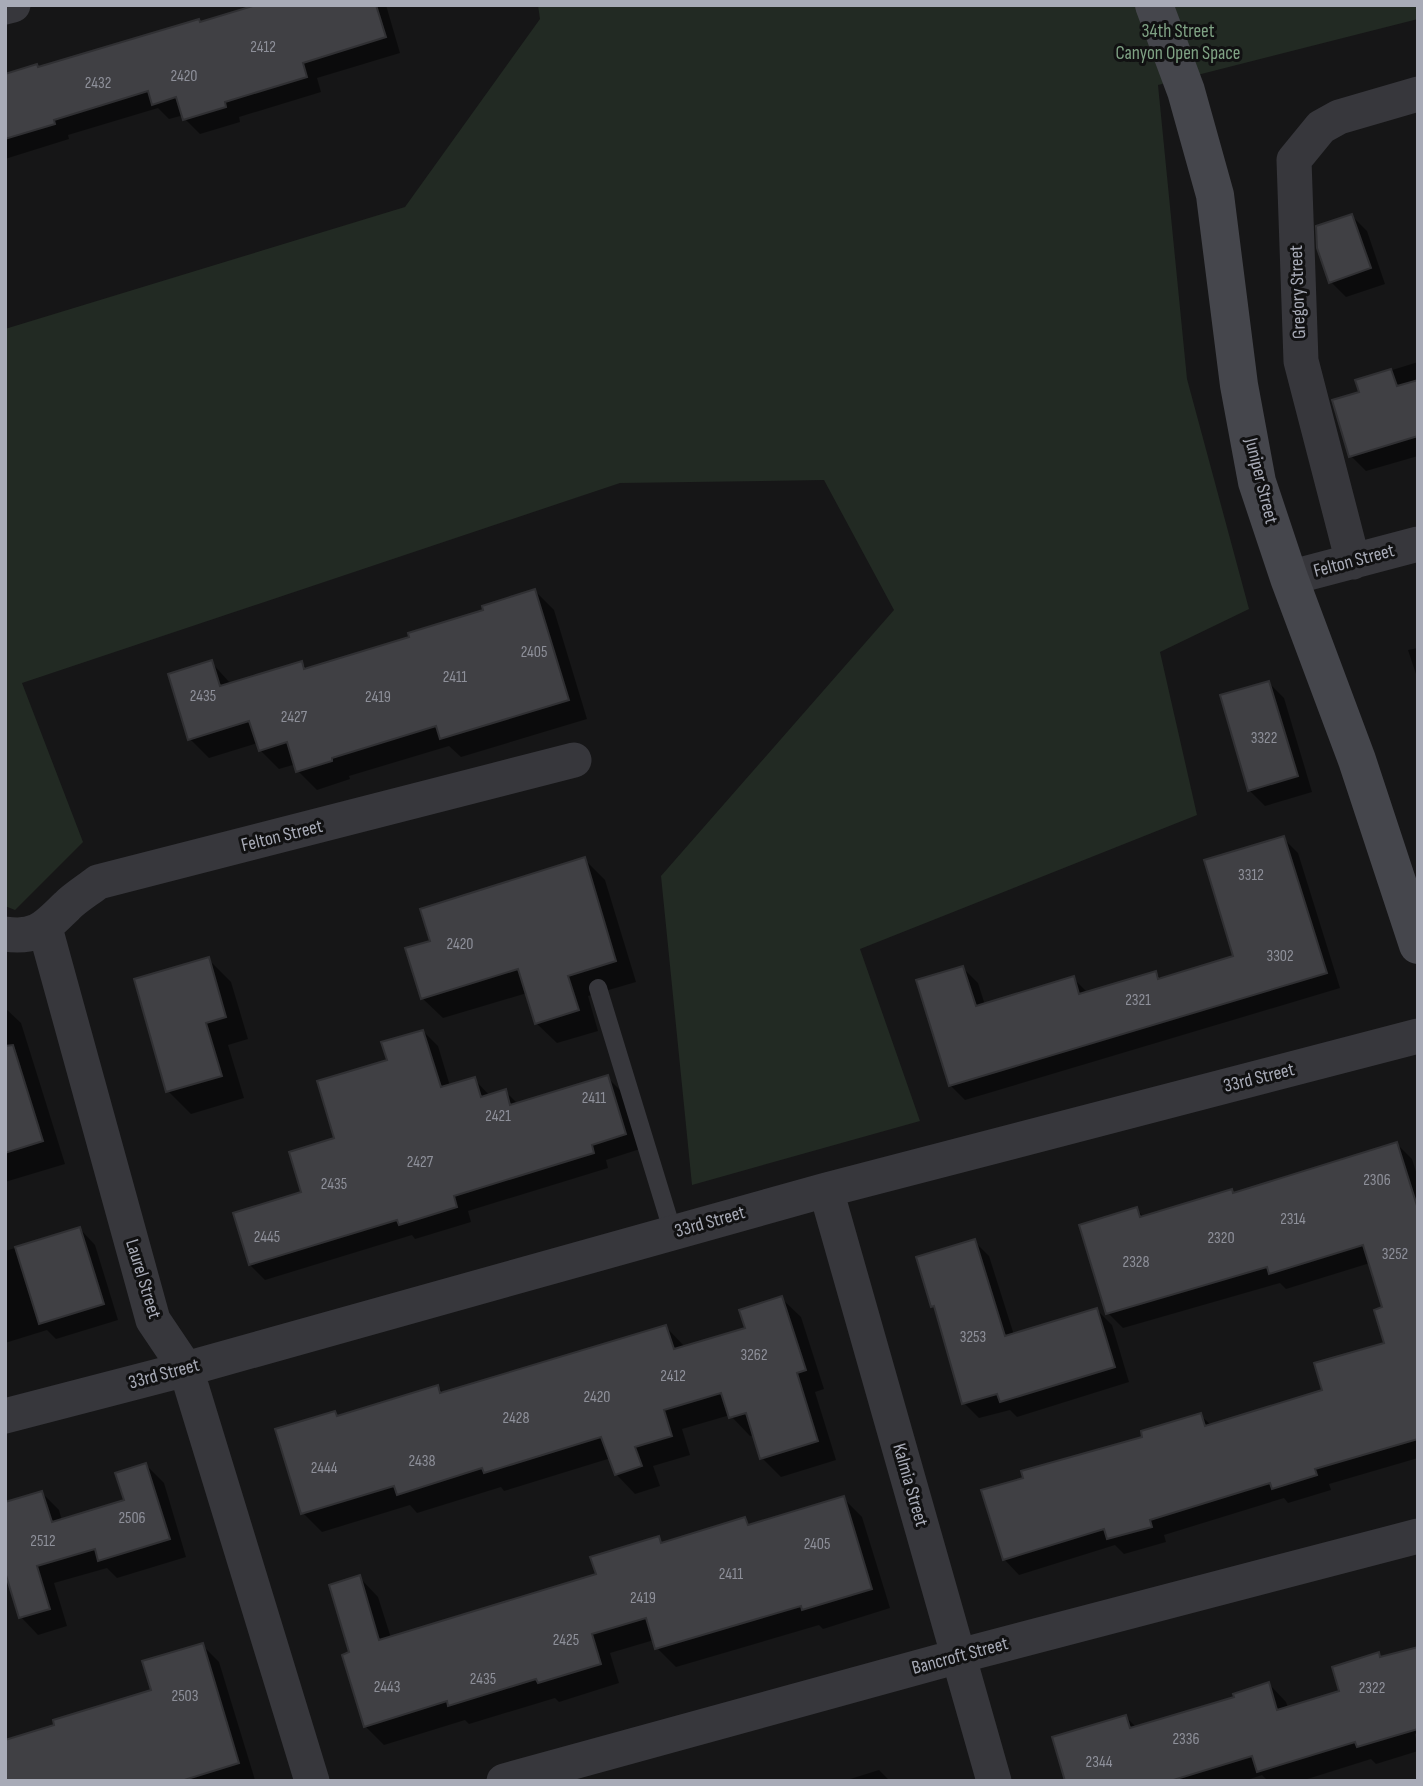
<svg xmlns="http://www.w3.org/2000/svg" width="1423" height="1786" font-family="'Sofia Sans Condensed',sans-serif">
<style>
.green{fill:#222a23}
.shadow{fill:#0007}
.building{fill:#404044;stroke:#303033;stroke-width:2}
.lines{fill:none;stroke-linecap:round;stroke-linejoin:round}
.lane{stroke:#37373c;stroke-width:18}
.street{stroke:#37373c;stroke-width:35}
.secondary{stroke:#45464c;stroke-width:38}
.labels{text-anchor:middle;dominant-baseline:central;stroke-width:6;stroke-linejoin:round;paint-order:stroke}
.number-label{font-size:16px;fill:#8e909a}
.park-label{font-size:19px;fill:#7fa284;stroke:#111112}
.street-label{font-size:19px;fill:#a8abb7;stroke:#111112}
</style>
<rect width="100%" height="100%" fill="#161617"/>
<path class="green" d="M538,5h880v14l-260,66 29,294 62,230 -89,43 37,163 -337,134 60,172 -228,64 -31,-309 233,-266 -70,-130 -204,3 -598,200 61,159 -68,68 -10,-4v-577l400,-122 135,-188z"/>
<path class="shadow" d="M262,5h124l14,48 -83,25 4,14 -82,25 1,5 -40,12 -15,-15 -1,-4 -15,4 -11,-11 -90,27 1,4 -64,20v-83l34,-7z
M1352,216l15,15 18,53 -39,13 -15,-15z
M1418,362v94l-52,15 -15,-15 10,-63 -4,-12z
M535,591l19,19 33,109 -126,38 -12,-11 -100,30 1,3 -33,11 -19,-19 -2,-7 -17,5 -19,-19 -2,-7 -49,15 -19,-19 21,-77 20,22 70,-21 7,6 103,-31z
M1418,648v32l-10,-30z
M1269,683l15,15 28,94 -47,14 -15,-15 -28,-95z
M1283,838l15,15 42,135 -375,112 -15,-15 13,-117 15,15 7,22 88,-27 15,15 67,-20 7,6 73,-22z
M584,859l21,21 31,102 -48,14 10,35 -41,12 -21,-20 -9,-30 -84,25 -21,-20 10,-56z
M208,959l23,23 17,57 -20,6 16,53 -53,16 -23,-23z
M5,1008l16,15 44,141 -60,18z
M423,1031l15,15 12,40 24,-7 16,17 15,-5 13,13 89,-27 15,15 18,57 -34,11 2,8 -140,43 3,11 -56,17 -3,-4 -147,45 -15,-15 53,-72 34,-54 52,-78z
M1397,1144l15,15 6,19v280l-89,26 2,6 -43,13 -4,-5 -120,37 2,7 -42,12 -9,-9 -96,30 -15,-16 141,-121 55,-23 12,11 113,-34 61,-48 -2,-36 -14,-45 -84,26 -6,-6 -157,45 -15,-15 28,-104 9,9 89,-23z
M80,1229l15,16 23,75 -62,19 -9,-9 -42,13v-92z
M974,1241l15,15 25,79 83,-25 15,15 17,57 -112,35 -7,-7 -31,8 -15,-15 -27,-93 -5,-4z
M781,1298l20,19 23,72 -9,3 21,68 -55,17 -19,-19 -7,-23 -5,1 -20,-21 -48,14 8,26 -37,11 7,20 -25,8 -19,-20 -5,-16 -107,33 -3,-4 -84,26 -7,-8 -88,27 -19,-19 32,-100 4,4 99,-30 6,6 222,-66 19,20 62,-18z
M146,1465l18,18 22,74 -69,21 -10,-10 -53,15 13,43 -29,9 -17,-18 -13,-41h-3v-73l37,-10 17,17 3,11 64,-20z
M843,1498l19,19 28,91 -67,21 -4,-4 -143,42 -19,-19 -3,-8 -44,13 9,30 -60,19 -4,-4 -86,26 -4,-4 -81,25 -19,-19 -14,-73 8,-76 19,20 13,41 207,-63 60,-37 6,6 81,-25 6,7z
M202,1645l17,17 36,118 -250,1 52,-55 96,-35z
M1418,1648v85l-3,1 3,17 -42,13 -5,-5 -70,22h-33l-6,-6 -18,6h-177l59,-64 11,11 99,-30 33,-14 17,18 2,6 53,-16 37,-38 5,4z
M879,1770l11,11h-46z"/>
<path class="building" d="M256,5h120l10,32 -83,26 4,14 -82,25 1,5 -43,13 -7,-23 -24,8 -4,-14 -94,29 1,4 -50,15v-65l32,-10 1,3 161,-48 1,3z
M1352,214l19,54 -42,15 -12,-35 -1,-22z
M1391,369l6,17 21,-6v56l-69,21 -17,-57 27,-8 -4,-12z
M535,589l34,111 -129,39 -4,-13 -104,32v3l-36,11 -9,-30 -28,9 -10,-30 -61,19 -20,-66 44,-14 8,26 82,-25 2,8 105,-32 -1,-4 75,-23 -1,-4z
M1269,681l29,95 -50,15 -28,-96z
M1284,836l43,137 -378,113 -33,-106 47,-14 13,40 98,-30 5,18 77,-23 2,8 75,-23 -29,-96z
M585,857l31,104 -48,15 11,34 -44,14 -17,-55 -97,30 -16,-51 25,-7 -10,-32z
M209,957l17,60 -20,6 16,53 -56,16 -32,-113z
M423,1030l18,57 34,-10 6,20 25,-8 4,16 98,-30 18,59 -34,11 2,8 -140,43 3,11 -58,18 -2,-5 -148,45 -16,-52 68,-21 -12,-40 45,-14 -17,-57 70,-21 -6,-18z
M13,1045l30,96 -38,12v-107z
M1397,1142l21,67v230l-103,30 2,6 -45,14 -2,-6 -120,37 2,7 -45,12 -3,-10 -101,31 -22,-70 42,-12 -2,-7 121,-34 -1,-6 60,-18 4,13 117,-36 -8,-27 70,-20 -10,-33 8,-3 -19,-62 -94,29 -2,-7 -161,47 -27,-89 58,-18 3,10 92,-28 1,4z
M80,1227l24,77 -65,20 -24,-77z
M975,1239l30,97 92,-28 18,59 -115,35 -3,-8 -35,10 -28,-98 -3,1 -15,-50z
M782,1296l24,74 -9,3 21,68 -58,18 -14,-46 -17,5 -8,-25 -57,17 8,26 -37,11 7,19 -27,9 -14,-38 -117,36 -2,-5 -85,27 -3,-9 -93,28 -26,-85 60,-18 2,5 101,-31 2,8 226,-68 8,24 71,-21 -6,-18z
M146,1463l24,76 -72,22 -3,-12 -58,17 13,43 -31,9 -14,-46v-70l37,-11 10,31 72,-22 -9,-27z
M844,1496l28,93 -70,21 -1,-4 -146,43 -9,-31 -54,16 9,30 -63,19 -2,-4 -88,27 -1,-5 -83,26 -22,-72 7,-3 -20,-67 31,-10 19,65 217,-66 -6,-17 69,-21 2,7 84,-26 3,8z
M203,1643l36,120 -58,18h-176v-41l49,-15 -1,-5 98,-30 -9,-29z
M1418,1647v82l-61,18 -2,-5 -98,30 -5,-16 -82,25h-105l-13,-44 74,-22 4,13 104,-31 -1,-3 36,-12 8,28 62,-19 -7,-24 47,-15 1,5z"/>
<g class="lines">
<path class="lane" d="M598,988l75,245"/>
<path class="street" d="M5,7l8,-2
M1353,562l-52,-201 -7,-201 27,-33 18,-10 79,-23
M1289,578l129,-34
M45,928l108,392 33,49 126,412
M5,934c32,5 41,-8 62,-28 9,-9 21,-16 31,-24l476,-122
M826,1190l168,591
M5,1416l181,-47 640,-179 592,-154
M504,1781l455,-125 459,-120"/>
<path class="secondary" d="M1154,5l32,86 29,104 24,190 18,97 32,96 68,182 61,185"/>
</g>
<g class="labels">
<g class="number-label">
<text x="263" y="47">2412</text>
<text x="184" y="76">2420</text>
<text x="98" y="83">2432</text>
<text x="534" y="652">2405</text>
<text x="455" y="677">2411</text>
<text x="203" y="696">2435</text>
<text x="378" y="697">2419</text>
<text x="294" y="717">2427</text>
<text x="1264" y="738">3322</text>
<text x="1251" y="875">3312</text>
<text x="460" y="944">2420</text>
<text x="1280" y="956">3302</text>
<text x="1138" y="1000">2321</text>
<text x="594" y="1098">2411</text>
<text x="498" y="1116">2421</text>
<text x="420" y="1162">2427</text>
<text x="1377" y="1180">2306</text>
<text x="334" y="1184">2435</text>
<text x="1293" y="1219">2314</text>
<text x="267" y="1237">2445</text>
<text x="1221" y="1238">2320</text>
<text x="1395" y="1254">3252</text>
<text x="1136" y="1262">2328</text>
<text x="973" y="1337">3253</text>
<text x="754" y="1355">3262</text>
<text x="673" y="1376">2412</text>
<text x="597" y="1397">2420</text>
<text x="516" y="1418">2428</text>
<text x="422" y="1461">2438</text>
<text x="324" y="1468">2444</text>
<text x="132" y="1518">2506</text>
<text x="43" y="1541">2512</text>
<text x="817" y="1544">2405</text>
<text x="731" y="1574">2411</text>
<text x="643" y="1598">2419</text>
<text x="566" y="1640">2425</text>
<text x="483" y="1679">2435</text>
<text x="387" y="1687">2443</text>
<text x="1372" y="1688">2322</text>
<text x="185" y="1696">2503</text>
<text x="1186" y="1739">2336</text>
<text x="1099" y="1762">2344</text>
</g>
<g class="park-label">
<text x="1178" y="31">34th Street<tspan x="1178" dy="22">Canyon Open Space</tspan></text>
</g>
<g class="street-label">
<text transform="translate(1298 292) rotate(-92)">Gregory Street</text>
<text transform="translate(1261 481) rotate(76)">Juniper Street</text>
<text transform="translate(1354 561) rotate(-15)">Felton Street</text>
<text transform="translate(282 836) rotate(-14)">Felton Street</text>
<text transform="translate(1259 1078) rotate(-14)">33rd Street</text>
<text transform="translate(710 1222) rotate(-16)">33rd Street</text>
<text transform="translate(143 1279) rotate(73)">Laurel Street</text>
<text transform="translate(164 1374) rotate(-15)">33rd Street</text>
<text transform="translate(910 1485) rotate(74)">Kalmia Street</text>
<text transform="translate(960 1656) rotate(-15)">Bancroft Street</text>
</g>
</g>
<rect width="1423" height="1786" fill="none" stroke="#a8abb7" stroke-width="14"/>
</svg>
